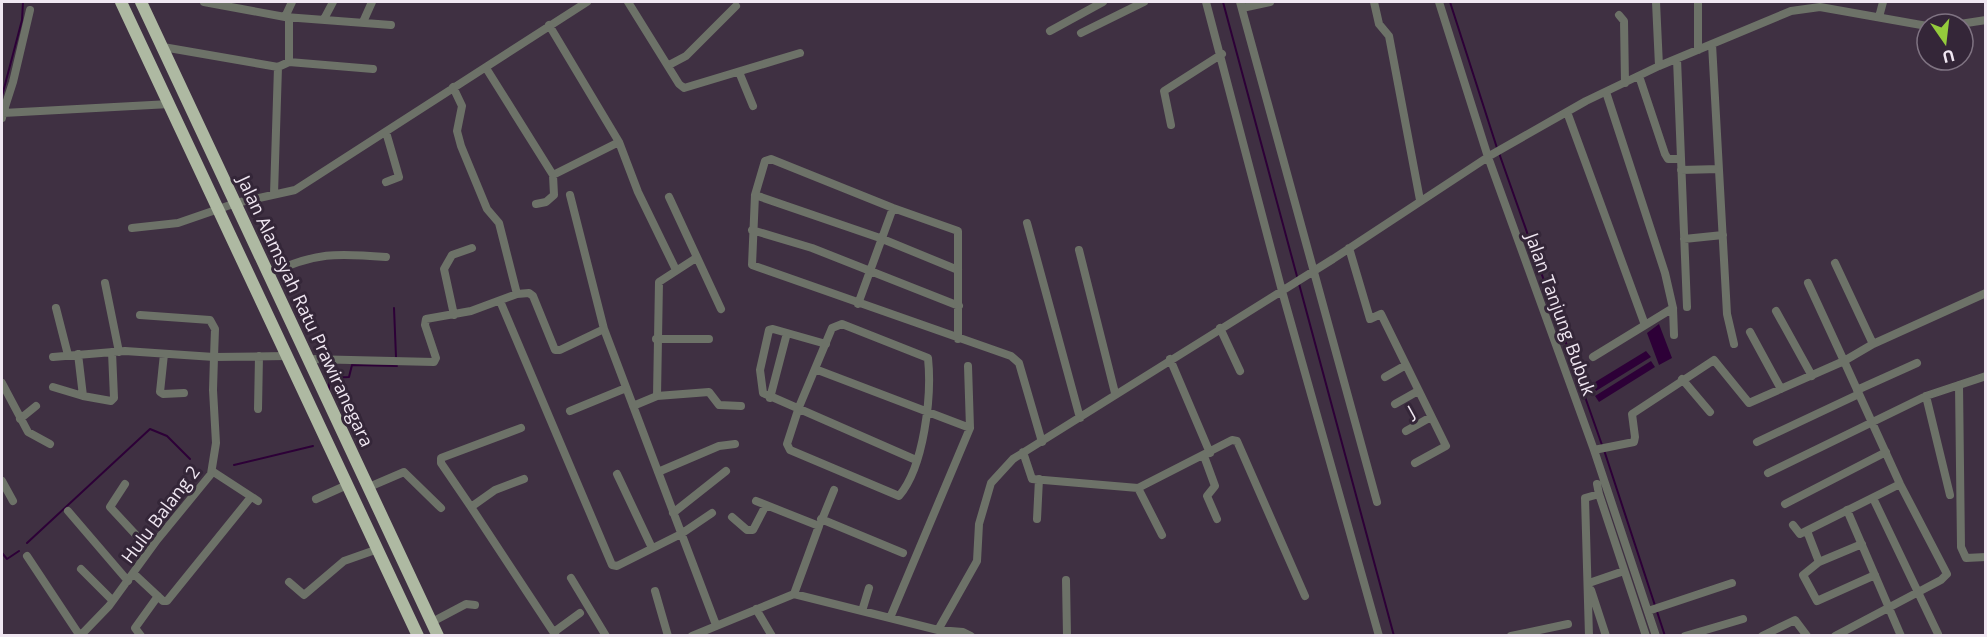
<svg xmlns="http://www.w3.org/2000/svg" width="1987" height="637" font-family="'Open Sans',sans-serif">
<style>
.water{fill:#2d0037}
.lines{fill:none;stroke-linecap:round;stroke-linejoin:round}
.stream{stroke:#2d0037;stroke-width:2}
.minor{stroke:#6d7268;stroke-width:8}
.trunk{stroke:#aeb9a2;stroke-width:12}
.labels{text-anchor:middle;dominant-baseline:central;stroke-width:6;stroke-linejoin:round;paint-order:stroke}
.street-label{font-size:18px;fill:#f0e7f2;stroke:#342638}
</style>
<rect width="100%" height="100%" fill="#3f3042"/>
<path class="water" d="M1659,324l13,34 -13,7 -12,-32z
M1646,351l5,6 -55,34 -4,-7z
M1651,361l4,6 -56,35 -4,-6z"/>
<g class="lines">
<path class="stream" d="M1223,2l171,634
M1450,2l47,146
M2,96l20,-76 1,-18
M1499,153l103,292
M394,308l2,49
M329,390v-12l20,-1 3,-12 45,1
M1604,450l61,186
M234,465l79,-19
M27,543l123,-114 17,7 23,23
M2,553l5,6 12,-8"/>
<path class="minor" d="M204,2l81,15 106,8
M628,2l51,82 5,4 116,-35
M1206,2l76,289 97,345
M1240,2l137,500
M1374,2l5,22 10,12 31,164
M1439,2l49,155 106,293 62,186
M1656,2l3,64
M1698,2v48
M1242,8l28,-6
M1619,15l5,6 1,62
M285,17l7,-15
M1879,17l4,-15
M324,19l9,-17
M363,22l9,-20
M1960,24l26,-4
M549,25l70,117 19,50 38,78
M1050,31l53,-29
M1081,33l63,-31
M1712,44l15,270 7,30
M163,47l115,20
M1677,59l10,248
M289,62l84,7
M669,65l17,-9 50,-50
M486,68l67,107 66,-33
M739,72l14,34
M1639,76l26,78 3,5h13
M453,87l9,19 -5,25 4,15 26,63 12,14 18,71 12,-1 4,3 22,54h5l44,-21 112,296
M1606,92l59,181 8,35 1,27
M1567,112l78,213
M3,113l10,-31 17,-72
M2,118l1,-5 167,-9
M1171,125l-7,-34 58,-37
M386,132l13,45 -13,5
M1681,170l38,-1
M274,194l4,-127 11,-5v-44
M570,195l34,134
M755,195l125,43 78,32
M669,197l52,112
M536,204l10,-2 8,-7 -1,-20
M1027,223l53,195
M132,228l46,-5 58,-20 59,-13 292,-188
M752,230l60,18 147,58
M1684,239l39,-4
M1349,248l21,71 11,-5 65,132 -31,17
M1079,250l36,143
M1835,263l38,81
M269,274c46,-22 68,-21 117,-17
M105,283l14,69
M500,301l112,264 5,1 64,-32 31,-21
M858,304l35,-96
M56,308l12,47
M1776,311l36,65
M454,315l-10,-46 8,-14 20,-7
M842,324l86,34c4,38 -4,109 -29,138l-109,-46 -3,-6 12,-37 33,-79z
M1220,328l20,43
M1750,332l31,57
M656,339h53
M958,339v-108l-65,-23 -122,-49 -6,2 -10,34 -3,70 259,91 8,7 23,79
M826,344l-53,-15 -4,1 -9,40 3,23 153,67
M78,354l5,42 28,5 3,-3 -2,-46
M164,354l-4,38 3,2 21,-1
M53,357l72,-6 89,6 1,-28 -5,-9 -70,-5
M1593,357l80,-49
M309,359l125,3 2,-4 -11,-33 1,-6 45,-8 46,-17
M1170,359l40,94
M815,369l155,59
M1385,377l21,-12
M1682,379l28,33
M2,383l26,49 22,12
M1959,385l2,162 5,11 20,-1
M53,387l30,9
M1857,390l60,-27
M657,396l52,-4 10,13 22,1
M1926,396l24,99
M770,398l17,-65
M1395,404l23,-13
M633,406l24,-10 2,-114 37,-24
M258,409l1,-53
M570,411l56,-23
M20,419l16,-13
M1406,431l25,-14
M1757,442l102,-48
M1594,450l40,-8 1,-5 -3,-23 82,-54 35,43 95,-42 -36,-78
M1023,452l9,27 106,9 94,-48 5,1 68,155
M1204,456l11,30 -8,10 10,23
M212,471l46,30
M658,472l61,-26 16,-2
M1768,473l158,-77 60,-20
M617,474l35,74
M524,479l-29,11 -24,17 85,129
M2,481l11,20
M125,484l-15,23 39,42
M1597,484l2,10
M369,487l35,-15 37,36
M1138,488l24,47
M1873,498l65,136
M316,499l31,-14
M756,501l63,25 -25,68
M1785,504l101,-52
M471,507l-30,-44v-5l80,-30
M1847,510l54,126
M68,511l60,70
M673,513l53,-42
M732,517l15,13h6l13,-25
M821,519l82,34
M1037,519l2,-40
M821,522l13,-32
M1793,525l7,9 100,-50
M1807,531l12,31 -16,13 14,26 58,-26
M27,556l53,80
M1819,562l43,-18
M81,569l31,31
M133,573l30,28h4l84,-104
M571,578l35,58
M1066,580l1,56
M289,582l15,13 40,-34 34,-12
M1589,583l35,-12
M1591,590l15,46
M655,591l13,45
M756,609l16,27
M862,611l7,-23
M1648,611l84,-28
M890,618l80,-190 -2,-62
M432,622l34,-18 9,1
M938,630l39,-69 2,-37 12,-41 22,-24 320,-200 158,-104 95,-54 73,-35 132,-55 29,-4 107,19
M554,632l26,-19
M80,636l29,-30 48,-66 54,-66 5,-31 -3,-53 1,-33 72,-1
M141,636l-6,-8 23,-32
M692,636l102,-42 144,36 25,2 8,4
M1511,636l57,-12
M1589,636l-4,-138 14,-4 47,142
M1685,636l58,-17
M1762,636l33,-16 12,16
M1835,636l106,-56 6,-6 -47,-90 -56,-123 29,-17 113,-51"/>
<path class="trunk" d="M121,2l297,634
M141,2l297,634"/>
</g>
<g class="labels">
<g class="street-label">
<text transform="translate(306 311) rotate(65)">Jalan Alamsyah Ratu Prawiranegara</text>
<text transform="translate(1561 314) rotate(70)">Jalan Tanjung Bubuk</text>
<text transform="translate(1411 411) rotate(-29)">J</text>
<text transform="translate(160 514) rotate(-53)">Hulu Balang 2</text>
</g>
</g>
<rect width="1987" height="637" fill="none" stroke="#f0e7f2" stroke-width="6"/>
<g transform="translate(1945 42) rotate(166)"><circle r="28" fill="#342638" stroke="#7f7382" stroke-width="1.5"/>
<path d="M0-4.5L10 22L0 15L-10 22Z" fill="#94cc3c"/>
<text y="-9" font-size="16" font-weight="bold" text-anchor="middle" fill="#f0e7f2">U</text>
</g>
</svg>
